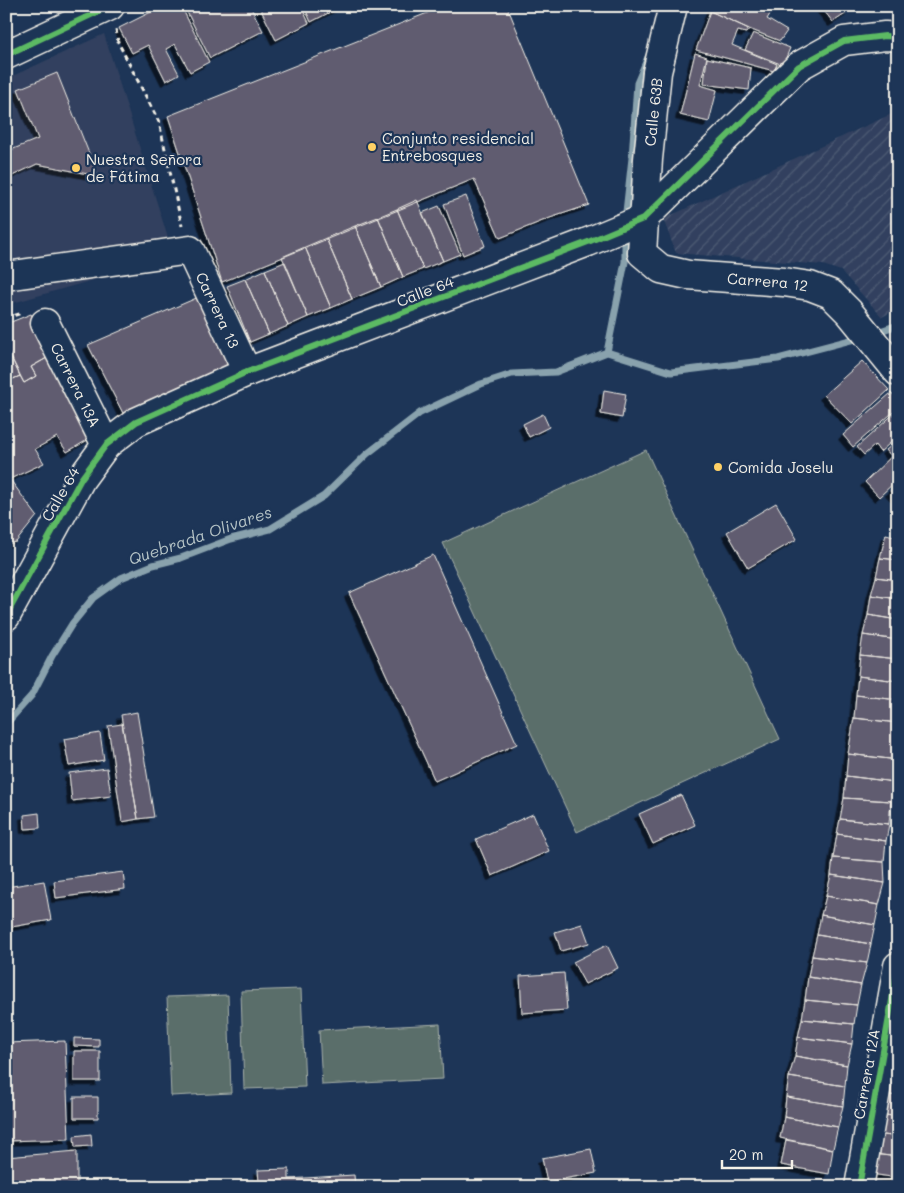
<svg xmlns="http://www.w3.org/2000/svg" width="904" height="1193" font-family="Mali,sans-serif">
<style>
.built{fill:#31405e}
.industrial{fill:url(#industrial-furrows)}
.pitch{fill:#5a6e6a;stroke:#a7b0a9}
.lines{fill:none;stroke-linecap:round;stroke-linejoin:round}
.stream{stroke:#89a2ad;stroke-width:7}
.building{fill:#605b70;stroke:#f4f1e8;filter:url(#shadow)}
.minor-casing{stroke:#f4f1e8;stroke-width:31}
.path{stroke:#f4f1e8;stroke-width:3;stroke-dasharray:5 4;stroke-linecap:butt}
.minor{stroke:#1d3557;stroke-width:28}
.cycleway-casing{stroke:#1d3557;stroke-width:9}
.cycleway{stroke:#5cba63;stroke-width:6}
.poi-dot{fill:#ffd166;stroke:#1d3557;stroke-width:2}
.labels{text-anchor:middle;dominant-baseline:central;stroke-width:4.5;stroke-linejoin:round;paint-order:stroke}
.street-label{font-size:15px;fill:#f4f1e8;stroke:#1d3557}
.poi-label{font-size:15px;fill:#f4f1e8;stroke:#1d3557;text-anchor:start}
.water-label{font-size:16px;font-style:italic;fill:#b5c3c6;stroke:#1d3557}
</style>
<defs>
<pattern id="industrial-furrows" width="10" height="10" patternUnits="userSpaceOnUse" patternTransform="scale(1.25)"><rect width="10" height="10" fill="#31405e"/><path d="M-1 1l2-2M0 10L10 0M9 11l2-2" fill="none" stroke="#4f5c75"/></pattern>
<filter id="shadow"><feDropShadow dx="-4.5" dy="4.5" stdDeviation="0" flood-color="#0009"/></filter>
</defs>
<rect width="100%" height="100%" fill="#1d3557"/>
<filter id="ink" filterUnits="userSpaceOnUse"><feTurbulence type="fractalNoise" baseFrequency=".02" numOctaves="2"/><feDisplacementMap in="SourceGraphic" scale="10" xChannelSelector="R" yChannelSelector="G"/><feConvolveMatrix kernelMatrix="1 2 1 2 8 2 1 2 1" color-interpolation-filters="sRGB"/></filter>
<g filter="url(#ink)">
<path class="built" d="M104,34l70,223 -168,48v-226z"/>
<path class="industrial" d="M898,111v198l-16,8 -41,-46 -18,-6 -147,-12 -13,-34z"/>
<path class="pitch" d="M646,450l134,289 -203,93 -134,-289z
M301,989l4,98 -61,2 -3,-98z
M228,995l3,98 -60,3 -4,-99z
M440,1024l3,55 -121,6 -3,-55z"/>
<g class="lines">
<path class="stream" d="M625,221l7,-63 5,-75 11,-26
M874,333l24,-8
M607,352l18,-90v-28
M6,724l26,-29 20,-39 20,-32 21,-26 28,-20 32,-13 28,-7 50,-19 39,-10 54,-33 43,-42 53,-41 61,-29 31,-10 44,-2 51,-20 64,20 107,-13 84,-22"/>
</g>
<path class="building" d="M163,6h18l28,56 -19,10 -15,-28 -9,5 13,25 -13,7 -18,-36 -16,8 -13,-25z
M184,6h66l13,25 -53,27z
M259,6h42l8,17 -33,17z
M304,6h38l-31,16z
M445,6h62l82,199 -39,13 -50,20 -26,-59 -252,103 -54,-166z
M712,6h63l-8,13 20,12 -7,10 -31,-12 -39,-18z
M820,6h26l4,5 -17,11z
M710,11l39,18 -3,4 -8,-2 -6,14 45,19 -3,7 -78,-21z
M753,33l37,15 -7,17 -38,-15z
M695,53l12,4 -7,28 17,5 -8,32 -29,-7z
M707,58l44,10 -2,22 -45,-6z
M57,73l41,103 -61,-12 -31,15v-27l32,-13 -20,-50z
M466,196l19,50 -22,9 -19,-51z
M417,200l26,61 -20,8 -26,-60z
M439,206l21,48 -17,7 -21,-48z
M397,209l26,60 -20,8 -25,-60z
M378,217l25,60 -22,10 -26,-61z
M355,226l26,61 -29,12 -26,-61z
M326,238l26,61 -21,9 -26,-61z
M305,247l26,61 -23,9 -26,-60z
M285,262l23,55 -20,9 -23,-56z
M265,270l23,56 -19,8 -24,-55z
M245,279l24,55 -19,8 -23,-56z
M208,293l24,70 -52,23 -53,35 -39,-76z
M31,314l23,40 -23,13 5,9 -12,7 -18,-36v-23z
M6,347l14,29 -14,6z
M54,354l42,81 -29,17 -10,-15 -22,12 9,14 -34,16 -4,-5v-92l14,-6 4,7 12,-7 -5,-9z
M862,361l27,29 -37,34 -28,-29z
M604,390l22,4 -4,24 -21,-4z
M891,393l7,7v8l-45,39 -10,-12z
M898,410v26l-18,16 -5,-7 -11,10 -7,-8z
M543,414l6,13 -20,10 -6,-13z
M898,440v14l-5,4 -7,-8z
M898,450v29l-19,18 -14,-15z
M6,474l31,42 -21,26 -10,2z
M898,483v16l-8,-8z
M776,503l21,36 -49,29 -21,-36z
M886,534l12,3v23l-18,-2z
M433,555l84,189 -82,37 -86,-188z
M880,558l18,2v20l-22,-3z
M876,577l22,3v19l-27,-4z
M871,595l27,4v21l-30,-5z
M868,615l30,5v20l-35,-5z
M863,635l35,5v19l-38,-4z
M860,655l38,4v22l-40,-5z
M858,676l40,5v19l-42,-5z
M856,695l42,5v23l-44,-5z
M137,712l17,105 -16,2 -17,-104z
M854,718l44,5v37l-50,-6z
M122,724l16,95 -16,3 -14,-96z
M100,733l4,27 -35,6 -5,-27z
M848,754l50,6 -3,22 -49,-6z
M107,768l4,28 -39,5 -3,-28z
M846,776l49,6 -4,19 -47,-3z
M681,795l14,30 -42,19 -14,-30z
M844,798l47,3 -2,23 -49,-5z
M39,813l1,15 -15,1 -1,-14z
M533,814l16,37 -57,25 -16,-37z
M840,819l49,5 -3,17 -49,-7z
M837,834l49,7 -2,21 -51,-4z
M833,858l51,4 1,21 -54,-8z
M123,872l2,17 -69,9 -2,-17z
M831,875l54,8 -6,22 -53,-9z
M44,881l7,39 -45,8v-41z
M826,896l53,9 -4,20 -54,-10z
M821,915l54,10 -4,19 -54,-9z
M582,924l7,19 -28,8 -6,-19z
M817,935l54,9 -4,19 -55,-7z
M607,945l11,23 -33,16 -12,-22z
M812,956l55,7 -6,22 -53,-8z
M564,973l3,37 -45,3 -2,-37z
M808,977l53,8 -4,20 -52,-5z
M805,1000l52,5 -3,19 -52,-5z
M802,1019l52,5 -2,20 -54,-7z
M798,1037l54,7 -5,21 -52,-9z
M74,1038l25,1v8l-25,-1z
M65,1041l4,98 -63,2v-98z
M74,1051h26v30h-26z
M889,1054l9,2v20l-12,-2z
M795,1056l52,9 -2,21 -56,-9z
M886,1074l12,2v20l-15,-2z
M789,1077l56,9 -2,20 -57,-9z
M883,1094l15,2v21l-18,-3z
M74,1097h24v21h-24z
M786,1097l57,9 -5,21 -54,-10z
M880,1114l18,3v20l-21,-3z
M784,1117l54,10 -5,22 -53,-11z
M91,1134l1,12 -17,1 -1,-11z
M877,1134l21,3v20l-24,-3z
M786,1140l47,9 -4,25 -48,-9z
M591,1149l5,24 -49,9 -5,-24z
M77,1151v33l-29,3h-42v-30z
M874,1154l24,3v21l-27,-4z
M289,1169v10l65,-4 1,12h-123v-3l27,-2 -1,-12z
M422,1183v4h-46z"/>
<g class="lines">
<g class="minor-casing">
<g id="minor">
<path id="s1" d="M673,6l-16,66 -9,87 -6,94 19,16 27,6 96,7 26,4 21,8 18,18 49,60"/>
<path d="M6,55l104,-49"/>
<path id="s2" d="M6,276l184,-26 57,122"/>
<path id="s3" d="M45,323l61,122"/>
<path d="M6,616l75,-137 25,-34 30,-23 111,-50 341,-130 55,-23 156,-153 45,-25 41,-5 13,1"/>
<path d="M859,1187l39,-221"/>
</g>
</g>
<path class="path" d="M116,29l2,13 41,80 23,104
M6,318l16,-5"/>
<use href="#minor" class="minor"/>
<g class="cycleway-casing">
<path id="cycleway" d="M6,55l104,-49
M6,616l75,-137 25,-34 30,-23 111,-50 341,-130 55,-23 156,-153 45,-25 41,-5 13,1
M859,1187l39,-221"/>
</g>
<use href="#cycleway" class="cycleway"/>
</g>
</g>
<g class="poi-dot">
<circle cx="372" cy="147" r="5"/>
<circle cx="76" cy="168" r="5"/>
<circle cx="718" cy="467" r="5"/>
</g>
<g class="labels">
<g class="street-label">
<text transform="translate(653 112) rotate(-84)">Calle 63B</text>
<text stroke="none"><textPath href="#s1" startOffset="382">Carrera 12</textPath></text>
<text transform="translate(425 291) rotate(-21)">Calle 64</text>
<text stroke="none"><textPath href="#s2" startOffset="252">Carrera 13</textPath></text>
<text stroke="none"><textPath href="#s3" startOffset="69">Carrera 13A</textPath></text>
<text transform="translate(60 494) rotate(-60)">Calle 64</text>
<text transform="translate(866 1074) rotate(-80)">Carrera 12A</text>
</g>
<g class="poi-label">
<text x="382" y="138">Conjunto residencial<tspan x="382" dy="17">Entrebosques</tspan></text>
<text x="86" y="159">Nuestra Señora<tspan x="86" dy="17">de Fátima</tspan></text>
<text x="728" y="467">Comida Joselu</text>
</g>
<g class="water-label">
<text transform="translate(200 535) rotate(-19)">Quebrada Olivares</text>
</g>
</g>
<rect width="904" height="1193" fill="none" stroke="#1d3557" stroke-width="25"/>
<rect x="12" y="12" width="879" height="1168" fill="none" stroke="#f4f1e8" stroke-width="2" filter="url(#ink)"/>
<path d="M722 1160v8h70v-8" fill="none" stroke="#f4f1e8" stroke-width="2.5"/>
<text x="729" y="1160" font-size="15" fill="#f4f1e8" stroke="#1d3557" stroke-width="4" paint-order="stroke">20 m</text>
</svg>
